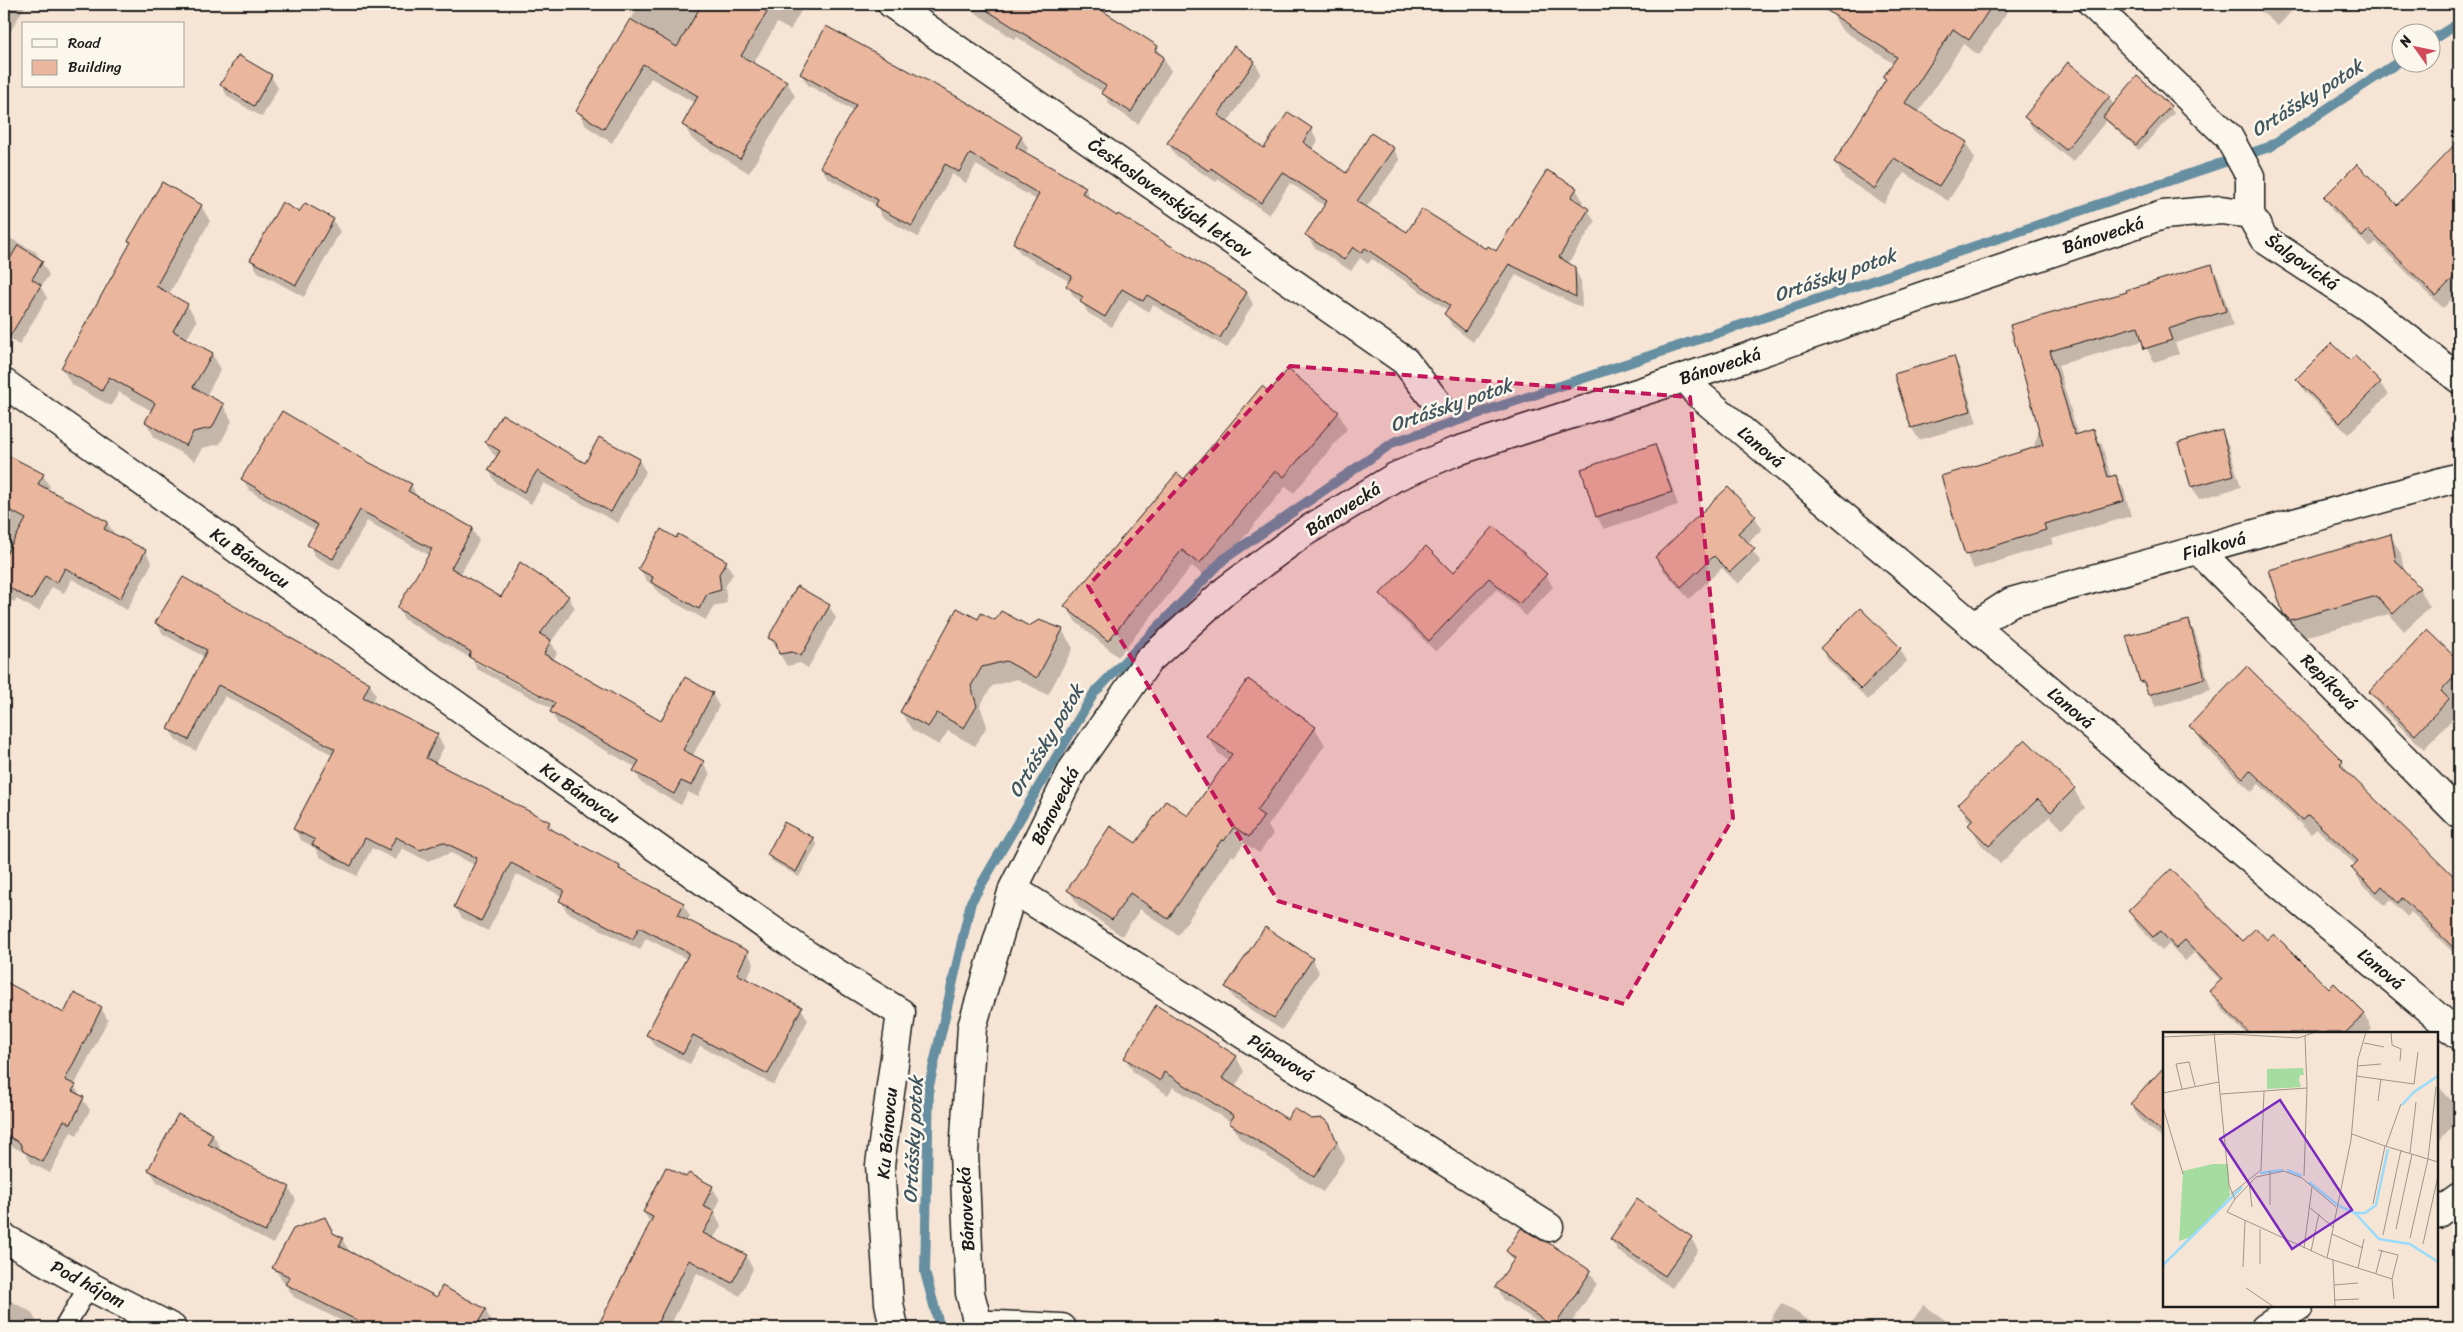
<svg xmlns="http://www.w3.org/2000/svg" width="2463" height="1332" font-family="Sriracha,sans-serif">
<style>
.shadow{fill:#0003;fill-rule:evenodd}
.lines{fill:none;stroke-linecap:round;stroke-linejoin:round}
.stream{stroke:#668fa2;stroke-width:10}
.building{fill:#eab69d;stroke:#1c1c1c}
.lane-casing{stroke:#1c1c1c;stroke-width:22}
.street-casing{stroke:#1c1c1c;stroke-width:31}
.lane{stroke:#fbf7ec;stroke-width:19}
.street{stroke:#fbf7ec;stroke-width:28}
.marked{fill:#c2185b;fill-opacity:0.2;stroke:#c2185b;stroke-width:4;stroke-dasharray:10 6;stroke-linejoin:round}
.labels{text-anchor:middle;dominant-baseline:central;stroke-width:5;stroke-linejoin:round;paint-order:stroke}
.street-label{font-size:18px;fill:#1c1c1c;stroke:#fbf7ec}
.water-label{font-size:19px;font-style:italic;fill:#41555f;stroke:#fbf7ec}
.inset-river{fill:none;stroke:#98dbfb;stroke-width:2.5}
.inset-road{fill:none;stroke:#9f948a;stroke-width:1}
.view{fill:#7b2cbf;fill-opacity:0.15;stroke:#7b2cbf;stroke-width:2.5}
.inset-edge{fill:none;stroke:#1c1c1c;stroke-width:2.5}
</style>
<rect width="100%" height="100%" fill="#f6e4d4"/>
<filter id="ink" filterUnits="userSpaceOnUse"><feTurbulence type="fractalNoise" baseFrequency=".02" numOctaves="2"/><feDisplacementMap in="SourceGraphic" scale="10" xChannelSelector="R" yChannelSelector="G"/><feConvolveMatrix kernelMatrix="1 2 1 2 8 2 1 2 1" color-interpolation-filters="sRGB"/></filter>
<g filter="url(#ink)">
<path class="shadow" d="M4,4h22l-21,37h-1z
M640,4h165l-15,26 -13,-7 -24,41 34,18 8,14 -46,77 -57,-34 -8,-14 11,-22 -44,-25 -39,65 -26,-17 -8,-15z
M963,4h143l3,4 -4,6 52,33 14,24 -33,53 -28,-19 -7,-13 -86,-55 -2,3z
M1838,4h174l-33,51 -16,-11 -45,69 48,30 9,16 -27,42 -44,-28 -20,31 -40,-26 -9,-16 52,-81 -2,-4 9,-13 -53,-35 -9,-16z
M2243,4h55l-20,22 -23,-20h-11z
M1254,61l7,12 -34,50 38,26 46,-20 7,12 -6,9 34,24 47,-26 7,12 -34,48 41,25 90,20 79,-64 7,12 -3,4 8,5 7,12 -27,42 6,4 7,13 1,27 -66,-33 -43,67 -21,-16 -6,-12 2,-4 -76,-51 -4,5 -8,-6 -9,13 -37,-24 -7,-12 18,-29 -35,-23 -21,32 -50,-36 -3,3 -41,-27 -7,-12z
M801,74l163,28 57,35 7,11 -3,6 60,33 5,13 157,93 6,11 -26,44 -74,-43 -4,7 -20,-13 -17,28 -24,-14 -6,-11 -8,-5 -6,-11 2,-4 -49,-28 -7,-11 23,-43 -61,-35 -10,18 -14,-9 -34,63 -36,-20 -6,-12 -48,-27 -7,-11 33,-56 -46,-26z
M271,76l7,12 -16,29 -34,-20 -7,-12z
M2137,78l33,29 4,6 -35,37 -33,-29 -33,41 -40,-33 -7,-12 83,-20 5,9z
M2459,141v96l-10,10 10,10v35l-16,16 -67,-66 -6,6 -38,-38 -7,-12 72,9z
M201,206l9,15 -41,73 18,11 10,16 -11,19 26,14 9,15 -15,27 17,9 9,16 -12,23 -18,4 -7,13 -40,-23 -9,-16 6,-11 -33,-19 -8,14 -40,-22 -9,-16 70,-124 -2,-3z
M300,214l33,6 7,12 -36,65 -46,-25 -7,-12z
M4,235l32,17 13,23 -8,12 6,11 -28,47 -15,-10z
M2211,265l8,14 14,46 -58,18 4,11 -25,8 -11,-21 -85,24 20,70 15,-4 9,14 9,33 5,-2 8,14 7,26 -80,23 2,5 -79,25 -8,-15 67,-105 7,-22 -29,-101 118,-33z
M1953,357l7,12 17,54 -58,17 -7,-12 -16,-53z
M2355,357l25,26 8,12 -40,39 -43,-42 -7,-12 52,-18z
M1270,394l68,18 9,17 -53,64 -8,-7 -77,94 -17,-14 -74,91 -42,-35 -10,-16z
M2221,432l7,12 13,43 -42,12 -7,-12z
M486,442l99,23 54,-5 7,12 -28,51 -74,-40 -13,21 -35,-21 -7,-13 9,-13 -5,-3z
M1655,446l7,12 16,47 -74,24 -7,-12z
M4,454l39,21 7,12 -2,4 59,31 7,12 31,17 7,12 -25,47 -55,-31 -8,14 -12,-6 -13,24 -23,-12 -2,3 -10,-6z
M369,464l42,21 7,13 54,31 7,12 -19,34 41,24 67,-3 7,12 -24,34 6,11 -4,8 108,62 51,-29 7,12 -27,51 11,5 7,12 -12,23 -10,-5 -7,13 -40,-22 -6,-12 2,-3 -79,-44 -7,-12 2,-3 -76,-40 -5,-10 -67,-39 -7,-12 31,-53 -62,-34 -27,49 -24,-13 -7,-12 7,-14 -66,-40 -7,-12zM547,645l2,1 -7,14zM475,659l86,46 -1,2 -85,-45z
M1728,488l27,29 7,12 -15,15 14,18 -23,22 -16,-16 -33,31 -26,-29 -7,-13z
M2390,535l11,19 3,18 15,16 11,19 -26,24 -15,-17 -88,24 -12,-20v5l-5,-10z
M677,540l49,22 7,12 -8,13 2,16 -13,3 -8,14 -47,-26 -5,-8 -7,-5 -7,-12z
M1453,574l93,1 7,12 -27,29 -29,-27 -61,63 -47,-46 -7,-12z
M829,606l7,12 -28,50 -8,-5 -13,3 -17,-28z
M978,621l84,9 11,18 -25,47 -31,-16 -25,7 -12,20 7,20 -12,20 -27,-15 -9,14 -27,-15 -11,-18z
M2188,621l7,12 16,57 -55,17 -15,-26z
M157,623l213,61 6,11 -4,8 65,32 7,12 -9,17 114,59 6,10 65,34 3,5 60,32 7,12 -3,5 60,31 7,12 -8,16 55,28 7,12 -34,65 -74,-39 -10,18 -35,-18 -7,-11 39,-76 -41,-21 -6,12 -73,-38 -6,-11 1,-5 -45,-22 -29,57 -26,-13 -7,-11 20,-42 -24,-12 -24,8 -25,-13 -6,12 -24,-12 -15,28 -37,-19 -5,-9 -14,-8 -7,-11 39,-74 -108,-59 -29,55 -20,-11 -7,-11 36,-72 -42,-23z
M2427,632l32,30v50l-35,37 -44,-42 -9,-15z
M1821,648l79,1 7,12 -39,39 -39,-39z
M2247,668l95,94 8,15 109,106v75l-48,-46 -4,5 -16,-17 -6,6 -24,-23 -8,-15 3,-3 -39,-36 -6,5 -52,-50 -7,8 -48,-46 -8,-15z
M1315,728l10,17 -57,81 5,8 -14,19 -15,-10 -10,14 -2,-2 -54,80 -38,-26 -18,27 -43,-29 -10,-17 67,-45 52,-28 41,-56 -11,-8 -10,-17z
M2074,789l10,19 -22,21 -12,-13 -50,48 -20,-21 -20,-39z
M785,824l28,15 4,6 -18,32 -27,-16 -4,-6z
M2129,912l113,31 25,-1 97,73 8,14 -4,4h-123l-26,-27 -8,-15 10,-10 -27,-28 -9,8 -16,-17 -7,7 -24,-25z
M1265,928l47,31 7,13 -37,58 -48,-31 -7,-12z
M4,983l60,32 37,-7 7,12 -34,66 16,24 -13,25 -6,-3 -21,41 -19,-10 -6,-10 -21,-11z
M1236,1056l8,16 -9,15 52,34 24,-1 17,4 17,34 -22,34 -83,-53 -9,-17 -58,-35 -5,8 -34,-22 -9,-15z
M2152,1081l12,11v48l-25,-21 -8,-15z
M2437,1085l17,18 5,9v8l-22,22z
M213,1135l7,12 -2,4 71,37 7,12 -23,44 -116,-62 -7,-12z
M689,1175l23,12 8,13 -6,13 7,13 -8,13 33,17 7,13 -13,27 -43,-23 -28,55h-71l53,-104 -7,-12z
M333,1234l9,5 8,13 87,46 48,12 8,13 -3,5h-134l-62,-31 -20,-29z
M1691,1238l7,12 -26,38 -54,-37 -7,-12z
M1507,1251l83,21 7,12 -29,44h-21l-43,-28 -7,-13 17,-25z
M4,1297l27,15 9,16h-36z
M1781,1303l40,25h-56z
M1924,1305l32,23h-49z"/>
<g class="lines">
<path class="stream" d="M2430,41l29,-18
M940,1328l-15,-56 4,-186 42,-184 123,-209 130,-134 170,-117 875,-295 131,-86"/>
</g>
<path class="building" d="M702,4h70l-31,52 46,25 -47,78 -58,-34 16,-29 -55,-32 -39,65 -28,-18 54,-92 47,28z
M977,4h115l66,42 -3,5 9,6 -33,55 -30,-19 5,-7z
M1817,4h176l-24,36 -16,-11 -48,74 62,39 -28,44 -45,-28 -19,31 -41,-27 52,-83 -3,-2 14,-20z
M826,26l139,75 57,35 -6,11 70,40 -4,6 35,23 1,-2 129,78 -27,46 -73,-43 -4,6 -21,-12 -17,28 -25,-15 3,-5 -17,-11 6,-10 -59,-33 26,-49 -69,-40 -11,18 -14,-8 -33,62 -37,-20 3,-6 -58,-33 36,-62 -56,-31z
M1234,46l21,15 -37,54 46,33 24,-36 24,16 -9,14 43,31 25,-40 23,15 -37,53 50,31 15,-23 64,40 2,-3 8,5 51,-81 30,18 -6,9 18,12 -30,48 16,10 1,30 -67,-33 -44,67 -21,-17 6,-9 -85,-57 -4,5 -8,-6 -9,13 -39,-25 22,-34 -45,-29 -21,31 -50,-35 -2,3 -42,-28z
M238,55l34,20 -18,31 -34,-21z
M2068,62l42,34 -44,54 -42,-33z
M2137,76l34,30 -35,39 -33,-28z
M2459,140v132l-23,24 -67,-66 -7,7 -38,-40 33,-33 40,41z
M162,182l40,23 -46,81 32,18 -15,27 40,22 -20,34 31,17 -12,24 -19,4 -7,14 -41,-24 10,-19 -46,-26 -7,14 -41,-23 70,-126 -3,-1z
M282,202l17,10 6,-9 29,16 -38,66 -46,-25z
M18,245l25,16 -11,18 9,6 -37,61v-83l3,1z
M2212,264l14,47 -58,18 4,11 -28,9 -6,-23 -88,25 25,84 19,-6 14,48 8,-2 8,26 -80,23 2,6 -81,25 -24,-79 102,-31 -33,-120 117,-33 -1,-2z
M2332,343l18,17 5,-4 26,26 -41,41 -44,-44z
M1954,356l17,55 -60,17 -17,-54z
M1288,369l51,43 -55,65 -8,-7 -77,94 -17,-14 -74,91 -44,-35 113,-133 7,6 78,-93 7,6z
M282,411l88,52 42,21 -4,7 65,37 -22,40 50,29 19,-35 49,34 -29,38 11,6 -7,14 117,67 24,-44 28,16 -30,57 21,11 -12,25 -11,-5 -7,13 -41,-23 6,-10 -89,-49 5,-9 -86,-46 2,-5 -74,-44 35,-59 -72,-39 -27,49 -26,-14 11,-20 -77,-46z
M502,414l83,49 14,-26 41,22 -29,53 -74,-41 -13,21 -36,-22 12,-19 -15,-9z
M2222,430l12,45 -43,12 -13,-44z
M1655,444l17,48 -76,25 -15,-48z
M4,453l40,21 -6,10 70,38 -4,7 42,21 -26,49 -55,-31 -8,15 -12,-7 -13,24 -28,-15v-27l22,-39 -22,-12z
M1728,487l28,29 -18,17 17,16 -25,23 -16,-16 -33,31 -26,-30z
M1494,526l53,48 -28,30 -30,-26 -60,63 -49,-47 46,-48 27,27z
M661,529l15,9 2,-4 49,27 -8,13 2,16 -14,4 -8,15 -48,-27 2,-5 -15,-8z
M2391,534l5,27 24,27 -27,26 -16,-18 -87,24 -7,-7 -14,-43z
M183,577l187,106 -7,14 75,37 -12,24 124,64 -3,5 73,39 -1,3 65,34 -6,12 70,36 -11,23 65,33 -34,67 -75,-39 -10,19 -37,-19 43,-82 -50,-26 -6,12 -74,-38 5,-11 -53,-27 -30,58 -27,-14 23,-49 -34,-16 -23,8 -24,-13 -7,13 -24,-12 -14,28 -39,-21 3,-5 -22,-11 42,-80 -57,-33 -60,-31 -29,55 -21,-11 39,-79 -52,-27z
M797,586l33,19 -29,51 -9,-4 -13,2 -3,-12 -8,-4z
M957,608l21,11 3,-6 14,7 6,-9 28,15 10,-6 24,9 -26,49 -31,-17 -24,6 -11,19 6,20 -13,22 -27,-15 -9,14 -28,-15z
M1860,608l41,40 -40,41 -41,-41z
M2189,620l16,58 -57,17 -4,-14 -4,1 -14,-46z
M2427,630l32,31v11l-18,19 8,8 -34,36 -46,-43z
M2247,666l96,95 -3,4 119,116v72l-57,-55 -4,5 -16,-17 -5,6 -26,-24 7,-7 -50,-46 -6,5 -52,-50 -7,8 -54,-52z
M1248,679l68,48 -59,84 7,5 -15,21 -15,-10 -10,14 -2,-2 -54,80 -38,-26 -18,27 -45,-30 43,-64 26,17 30,-43 22,16 44,-62 -26,-18z
M2025,739l50,49 -24,24 -13,-13 -49,47 -21,-21 5,-5 -15,-16z
M784,822l30,16 -18,34 -29,-17z
M2171,869l71,72 14,-13 11,12 7,-6 55,55 5,-6 31,31 -20,19h-96l-40,-42 13,-12 -37,-39 -9,8 -16,-17 -7,6 -25,-26z
M1265,927l48,31 -39,60 -49,-31z
M4,981l60,32 10,-20 28,14 -37,73 11,5 -4,6 12,6 -13,27 -7,-4 -21,42 -20,-11 -3,-8 -16,-9z
M1156,1005l81,51 -15,22 65,41 7,-11 17,11 11,-1 7,5 8,19 -23,35 -85,-54 5,-7 -70,-44 -4,9 -36,-23z
M2164,1067v67l-34,-30z
M178,1114l35,20 -5,10 82,43 -25,45 -117,-62z
M666,1167l20,10 3,-4 24,13 -10,20 12,6 -12,21 44,22 -15,28 -43,-23 -34,68h-58l56,-111 -10,-5z
M1637,1199l55,38 -27,39 -55,-37z
M325,1217l8,16 10,5 -4,8 98,51 5,-11 44,23 -11,19h-103l-87,-44 5,-7 -18,-9 21,-39z
M1521,1228l20,12 8,3 42,28 -37,56 -59,-40 20,-29 -9,-7z"/>
<g class="lines">
<g class="lane-casing">
<path id="lane" d="M64,1328l25,-42"/>
</g>
<g class="street-casing">
<path id="street" d="M892,4l513,357 32,42
M2092,4l136,132 22,40v38l14,25 105,69 90,71
M1688,377l8,15 763,643
M4,383l803,572 94,58 -21,152 9,138 5,25
M2198,550l261,264
M1974,626l37,-24 448,-125
M1013,889l536,338
M2437,1214l22,-16
M4,1238l85,48 83,42
M978,1324l84,4
M979,1328l-9,-35 -6,-140 8,-126 41,-138 60,-120 75,-108 78,-71 77,-57 92,-56 59,-25 276,-89 245,-85 188,-63 58,-5 29,4
M2265,1328l34,-22"/>
</g>
<use href="#lane" class="lane"/>
<use href="#street" class="street"/>
</g>
</g>
<path class="marked" d="M1290,366l400,31 43,421 -109,186 -346,-103 -190,-315z"/>
<g class="labels">
<g class="street-label">
<text transform="translate(1170 198) rotate(35)">Československých letcov</text>
<text transform="translate(2103 235) rotate(-18)">Bánovecká</text>
<text transform="translate(2302 262) rotate(35)">Šalgovická</text>
<text transform="translate(1720 366) rotate(-18)">Bánovecká</text>
<text transform="translate(1761 447) rotate(40)">Ľanová</text>
<text transform="translate(1343 509) rotate(-32)">Bánovecká</text>
<text transform="translate(2214 546) rotate(-15)">Fialková</text>
<text transform="translate(250 558) rotate(35)">Ku Bánovcu</text>
<text transform="translate(2329 682) rotate(45)">Repíková</text>
<text transform="translate(2071 708) rotate(40)">Ľanová</text>
<text transform="translate(580 793) rotate(35)">Ku Bánovcu</text>
<text transform="translate(1055 806) rotate(-63)">Bánovecká</text>
<text transform="translate(2381 969) rotate(40)">Ľanová</text>
<text transform="translate(1281 1058) rotate(32)">Púpavová</text>
<text transform="translate(887 1133) rotate(-85)">Ku Bánovcu</text>
<text transform="translate(966 1209) rotate(-93)">Bánovecká</text>
<text transform="translate(88 1284) rotate(28)">Pod hájom</text>
</g>
<g class="water-label">
<text transform="translate(2307 98) rotate(-32)">Ortášsky potok</text>
<text transform="translate(1835 275) rotate(-19)">Ortášsky potok</text>
<text transform="translate(1451 405) rotate(-19)">Ortášsky potok</text>
<text transform="translate(1046 741) rotate(-59)">Ortášsky potok</text>
<text transform="translate(913 1140) rotate(-87)">Ortášsky potok</text>
</g>
</g>
<g transform="translate(2163 1032)">
<rect width="275" height="275" fill="#f6e4d4"/>
<path d="M50,132h15l2,32 -22,26 -17,15 -12,4 4,-70z" fill="#a5dc9f"/>
<path d="M140,36l1,7h-4l-1,5 2,7 -34,2v-20z" fill="#a5dc9f"/>
<path class="inset-river" d="M239,73l12,-13 24,-16M124,138l15,6M97,141l23,-3M146,150l30,24 16,7 24,26 31,5 28,18M192,181h10l11,-8 12,-56M0,233l79,-78"/>
<path class="inset-road" d="M51,0l15,153 6,14 -8,13 100,46 65,21M228,0l1,13 9,4 -1,12M0,5l67,-3 68,4 18,-6M201,11l20,4M194,34l24,-2M193,44l58,8 4,-32M19,57l-6,-25 13,-2 6,24M0,61l56,-11M58,62l86,-6M215,69l3,-22M0,75l20,67M189,102l33,12 -12,58M222,114l53,16M223,114l15,-42M247,121l6,-51M107,139v34M141,144l3,-88 -2,-52M86,150l3,25M68,162l30,-24 3,-79M72,167l21,-22 28,-6 18,7 34,29M146,175l24,20M233,197l16,-75M169,202l31,14M220,203l18,-85M247,206l18,-79 8,-72M260,212l15,-68M141,216l8,-61M215,218l20,5 -6,24 2,20M148,219l8,-37M164,226l24,-118 7,-81 8,-27M170,228l2,47M97,232v-35M80,235l2,-46M195,236l6,-29M213,241l6,-23M171,253l24,-2M83,256l28,19M171,268l25,-1"/>
<path class="view" d="M117,68l72,110 -60,39 -72,-110z"/>
<rect width="275" height="275" class="inset-edge"/>
</g>
<rect width="2463" height="1332" fill="none" stroke="#fbf7ec" stroke-width="20"/>
<rect x="10" y="10" width="2443" height="1312" fill="none" stroke="#1c1c1c" stroke-width="2" filter="url(#ink)"/>
<rect x="22" y="22" width="162" height="65" fill="#fbf7ec" stroke="#a29f99"/>
<rect x="32" y="39" width="25" height="8" fill="#fbf7ec" stroke="#a29f99"/>
<text x="68" y="48" font-size="15" fill="#1c1c1c">Road</text>
<rect x="32" y="60" width="25" height="15" fill="#eab69d" stroke="#a29f99"/>
<text x="68" y="72" font-size="15" fill="#1c1c1c">Building</text>
<g transform="translate(2416 48) rotate(303)"><circle r="24" fill="#fbf7ec" stroke="#a29f99"/>
<path d="M0-4L9 19L0 12L-9 19Z" fill="#d1495b"/>
<text y="-8" font-size="14" font-weight="bold" text-anchor="middle" fill="#1c1c1c">N</text>
</g>
</svg>
